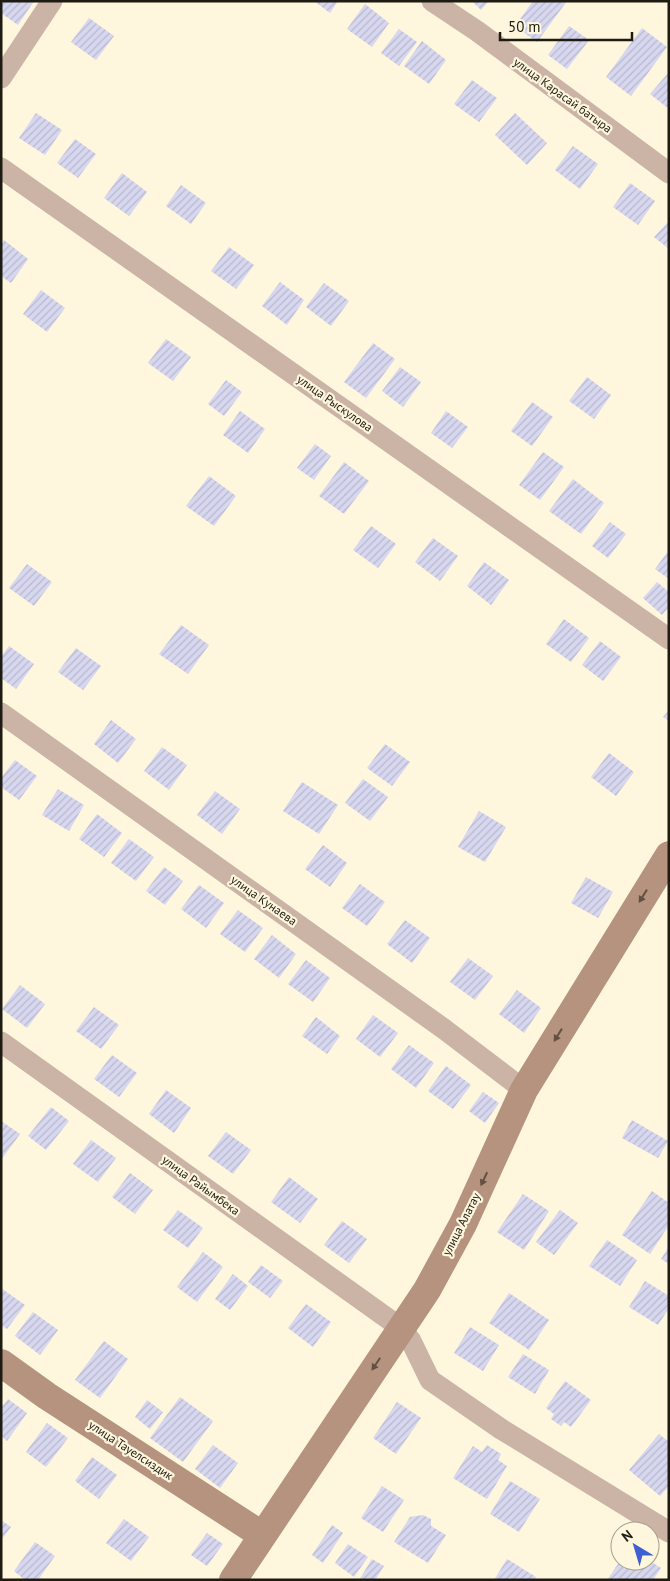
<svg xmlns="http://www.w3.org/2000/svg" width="670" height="1581" font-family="'PT Sans',sans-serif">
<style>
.building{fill:url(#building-hatch)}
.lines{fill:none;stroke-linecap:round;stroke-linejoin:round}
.street{stroke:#cbb4a5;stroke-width:21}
.secondary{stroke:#b5937e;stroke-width:28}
.oneway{fill:#625143}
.labels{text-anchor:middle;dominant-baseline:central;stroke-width:4.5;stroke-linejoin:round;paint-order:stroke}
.street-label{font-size:12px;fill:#1e1b12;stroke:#fef6dd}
</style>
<defs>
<pattern id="building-hatch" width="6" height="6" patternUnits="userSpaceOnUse" patternTransform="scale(1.25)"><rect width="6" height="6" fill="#d7d7f0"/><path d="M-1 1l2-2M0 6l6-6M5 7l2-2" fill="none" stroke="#b8b8cd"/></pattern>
</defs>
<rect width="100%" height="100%" fill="#fef6dd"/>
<path class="building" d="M1,1h33l-16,24 -17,-12z
M314,1h24l-8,12z
M472,1h17l-8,9z
M533,1h34l-30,41 -22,-16z
M365,4l24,19 -17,24 -25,-18z
M89,18l25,18 -18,24 -25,-18z
M569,26l20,14 -22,29 -19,-14z
M642,28l25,19 -36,49 -25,-19z
M399,29l18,13 -18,24 -18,-13z
M422,41l24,19 -17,24 -25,-18z
M669,72v37l-19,-15z
M472,80l25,18 -18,24 -25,-18z
M36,113l26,17 -17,25 -26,-17z
M515,113l32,30 -20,22 -32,-30z
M75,139l21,15 -18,24 -21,-15z
M573,146l25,18 -18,25 -25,-19z
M122,173l25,19 -18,24 -25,-18z
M630,183l25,18 -17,24 -25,-18z
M181,185l25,18 -15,21 -25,-18z
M669,221v28l-15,-12z
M4,240l24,19 -17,24 -10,-7v-32z
M229,247l25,18 -18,24 -25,-18z
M280,282l24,18 -17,25 -25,-19z
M324,283l25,18 -18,25 -25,-19z
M41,290l24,18 -18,24 -24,-18z
M166,339l25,18 -18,24 -25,-18z
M373,343l22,16 -29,39 -22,-16z
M400,367l21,15 -18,25 -21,-16z
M587,377l24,18 -17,24 -25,-18z
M226,380l16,12 -18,24 -16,-12z
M532,402l21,15 -21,29 -21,-15z
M240,411l25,18 -17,24 -25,-18z
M446,411l22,16 -16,21 -21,-15z
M315,444l16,12 -17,24 -17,-12z
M543,452l21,15 -24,33 -21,-15z
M344,462l25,19 -25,33 -25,-18z
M209,476l27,20 -22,30 -28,-20z
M573,479l31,24 -23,31 -32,-23z
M610,522l16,12 -18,24 -16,-12z
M371,526l25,18 -18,24 -25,-18z
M433,538l25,18 -18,25 -25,-19z
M669,550v29l-14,-10z
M484,562l25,18 -18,25 -24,-19z
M27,564l25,18 -18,24 -25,-18z
M657,582l12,10v15l-7,8 -19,-17z
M564,619l25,19 -18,24 -25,-18z
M181,625l28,20 -21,29 -29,-20z
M600,641l21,16 -18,24 -21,-16z
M9,646l25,18 -18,25 -15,-11v-21z
M76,648l25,18 -18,24 -25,-18z
M669,710v11l-6,-4z
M111,720l25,19 -18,24 -24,-19z
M385,744l25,18 -18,24 -25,-18z
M162,747l25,18 -18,25 -25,-19z
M609,753l25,19 -18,24 -25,-19z
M15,760l22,16 -18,24 -18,-13v-9z
M363,779l25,18 -18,24 -25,-18z
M302,782l36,23 -19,29 -36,-23z
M58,789l26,16 -15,26 -27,-16z
M215,791l25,18 -18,25 -25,-19z
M479,811l27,16 -21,35 -27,-15z
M97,814l25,19 -18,24 -25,-18z
M129,839l25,18 -18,24 -25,-18z
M323,845l24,18 -17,24 -25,-18z
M164,867l19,14 -18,24 -19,-14z
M586,877l27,15 -15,26 -27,-15z
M360,884l25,18 -18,24 -25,-18z
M199,885l25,18 -18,25 -25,-19z
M238,910l25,18 -18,24 -25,-18z
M405,920l25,18 -18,25 -25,-19z
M272,935l24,19 -17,24 -25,-19z
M468,958l25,18 -18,24 -25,-18z
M306,960l24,18 -17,24 -25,-18z
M20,985l25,19 -18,24 -25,-19z
M517,990l24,18 -17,25 -25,-19z
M94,1007l25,18 -18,24 -25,-18z
M373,1015l25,18 -18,24 -24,-18z
M316,1017l24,19 -13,18 -25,-18z
M409,1045l25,18 -18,25 -25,-19z
M112,1055l25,18 -18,24 -25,-18z
M446,1066l25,19 -18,24 -25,-18z
M166,1090l25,18 -17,25 -25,-19z
M483,1092l16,11 -14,20 -16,-12z
M51,1107l18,14 -23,29 -18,-14z
M632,1120l36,21 -10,17 -36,-20z
M1,1121l19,13 -19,26z
M226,1132l25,18 -18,24 -25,-18z
M91,1140l25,18 -18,24 -25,-18z
M130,1173l23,17 -18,24 -23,-17z
M289,1177l29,22 -18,24 -29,-21z
M652,1191l17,12v22l-19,29 -28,-19z
M523,1194l26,17 -25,39 -27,-18z
M178,1210l25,18 -15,20 -25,-18z
M560,1210l18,13 -24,32 -18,-13z
M342,1221l25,18 -18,24 -25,-18z
M607,1240l30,20 -17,26 -31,-20z
M669,1246v18l-8,-5z
M203,1252l20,15 -26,35 -20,-15z
M261,1265l22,16 -13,17 -22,-16z
M233,1274l15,12 -18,24 -15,-11z
M645,1281l24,15v12l-11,17 -29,-18z
M1,1288l24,17 -18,24 -6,-4z
M509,1293l40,27 -20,30 -40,-27z
M306,1304l25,18 -18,25 -25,-19z
M33,1312l25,18 -18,25 -25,-19z
M470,1327l29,18 -16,26 -29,-18z
M104,1341l24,18 -28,39 -25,-18z
M523,1354l26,16 -14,24 -27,-17z
M565,1381l26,19 -20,27 -7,-5 -3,4 -10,-7 3,-5 -8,-6z
M180,1397l33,24 -30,41 -33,-24z
M8,1399l19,14 -20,28 -6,-5v-28z
M147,1400l16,12 -13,17 -15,-12z
M397,1402l24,16 -25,36 -23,-16z
M47,1423l21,15 -22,29 -20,-15z
M659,1434l10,8v44l-9,10 -31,-26z
M213,1445l25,18 -18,25 -25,-19z
M487,1445l14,9 -3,6 9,6 -20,33 -34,-21 20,-32 9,6z
M92,1457l25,18 -18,24 -24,-18z
M510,1481l30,18 -21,33 -29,-18z
M382,1486l22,14 -21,32 -22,-14z
M423,1515l8,4v7l15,9 -18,28 -34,-21 16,-25z
M124,1519l25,18 -18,24 -25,-18z
M1,1520l10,7 -10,13z
M332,1525l11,8 -20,30 -11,-8z
M207,1533l16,11 -16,22 -16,-11z
M35,1542l20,14 -17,24h-13l-11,-9z
M348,1544l20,13 -14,20 -19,-14z
M372,1559l12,7 -9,14h-16z
M507,1559l29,18 -2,3h-40z
M620,1561h30l11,7 -8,12h-46z"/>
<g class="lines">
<path class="street" d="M432,1l45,30 192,142
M1,78l51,-77
M1,168l668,471
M1,713l443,316 80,61
M1,1042l400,286 10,13 19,39 71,49 168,103"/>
<path class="secondary" d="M1,1363l46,33 215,139
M233,1580l194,-290 36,-66 61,-134 145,-235"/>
</g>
<defs><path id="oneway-solid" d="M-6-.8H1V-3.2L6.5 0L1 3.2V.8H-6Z" transform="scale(1.25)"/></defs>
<g class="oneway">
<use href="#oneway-solid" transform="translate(643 896) rotate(122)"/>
<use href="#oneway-solid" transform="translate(558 1035) rotate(122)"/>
<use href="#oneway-solid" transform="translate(484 1179) rotate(115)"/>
<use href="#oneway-solid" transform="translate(376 1364) rotate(124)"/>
</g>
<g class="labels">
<g class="street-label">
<text transform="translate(563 95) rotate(36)">улица Карасай батыра</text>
<text transform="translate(335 403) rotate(35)">улица Рыскулова</text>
<text transform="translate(264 900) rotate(35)">улица Кунаева</text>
<text transform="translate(201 1185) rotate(36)">улица Райымбека</text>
<text transform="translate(461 1224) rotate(-63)">улица Алатау</text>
<text transform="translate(131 1450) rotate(33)">улица Тауелсиздик</text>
</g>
</g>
<rect width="670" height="1581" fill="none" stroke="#1e1b12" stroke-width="5"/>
<g transform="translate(635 1546) rotate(322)"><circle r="24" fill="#fef6dd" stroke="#a49e8c"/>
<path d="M0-4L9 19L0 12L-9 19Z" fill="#3d60d2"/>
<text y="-8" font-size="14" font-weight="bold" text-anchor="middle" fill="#1e1b12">N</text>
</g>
<path d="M500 32v8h132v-8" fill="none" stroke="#1e1b12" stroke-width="2.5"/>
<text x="508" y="32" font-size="15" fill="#1e1b12" stroke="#fef6dd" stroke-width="4" paint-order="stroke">50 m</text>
</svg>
